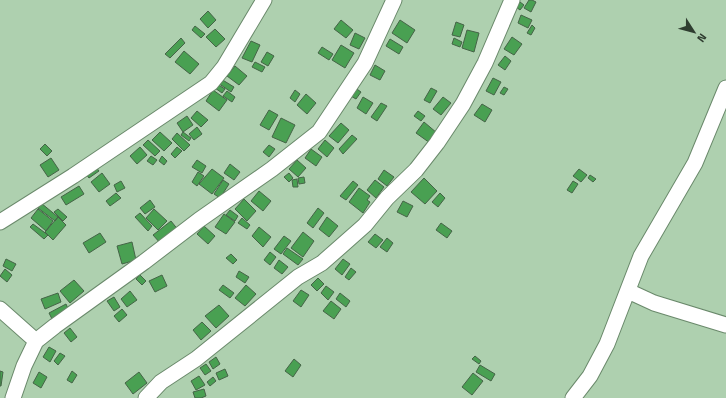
<svg xmlns="http://www.w3.org/2000/svg" width="726" height="398" font-family="'Titillium Web',sans-serif">
<style>
.building{fill:#49a052;stroke:#456447}
.lines{fill:none;stroke-linecap:round;stroke-linejoin:round}
.minor-casing{stroke:#6a896b;stroke-width:17}
.minor{stroke:#fff;stroke-width:15}
</style>
<rect width="100%" height="100%" fill="#aed0af"/>
<path class="building" d="M529,0h3l4,2 -5,10 -7,-4z
M520,2l4,3 -4,5 -4,-3z
M208,11l8,9 -8,8 -8,-9z
M521,15l11,5 -4,8 -10,-5z
M341,20l12,10 -7,8 -12,-9z
M400,20l15,10 -8,13 -15,-10z
M456,22l8,3 -4,12 -8,-2z
M532,25l3,3 -4,7 -4,-2z
M195,26l10,8 -4,4 -9,-8z
M215,29l10,10 -9,8 -10,-10z
M467,30l12,3 -5,19 -12,-4z
M355,33l10,5 -6,11 -9,-4z
M512,37l10,7 -8,11 -10,-6z
M181,38l4,5 -15,15 -5,-4z
M454,38l8,4 -2,5 -8,-3z
M390,39l13,8 -4,7 -13,-8z
M251,41l9,4 -8,17 -10,-4z
M341,45l13,8 -9,15 -13,-8z
M322,47l11,7 -4,6 -11,-7z
M184,51l15,13 -9,10 -15,-12z
M267,52l7,4 -6,10 -7,-4z
M505,56l6,5 -6,9 -7,-5z
M255,62l10,5 -3,5 -10,-5z
M375,65l10,6 -5,9 -10,-5z
M235,66l12,10 -8,9 -12,-9z
M493,78l8,4 -7,13 -8,-4z
M221,79l13,8 -3,5 -13,-9z
M217,84l8,5 -3,4 -7,-5z
M354,87l7,5 -5,7 -7,-4z
M504,87l4,2 -4,6 -4,-2z
M431,88l6,3 -7,12 -6,-3z
M213,90l14,10 -8,11 -13,-10z
M295,90l5,4 -5,8 -5,-4z
M227,91l8,6 -3,5 -9,-6z
M306,94l10,9 -9,11 -10,-9z
M363,97l10,6 -7,11 -9,-6z
M443,97l8,6 -10,12 -8,-6z
M381,103l6,3 -10,15 -6,-4z
M482,104l10,6 -7,12 -11,-7z
M269,110l9,5 -9,15 -9,-5z
M197,111l11,9 -7,7 -10,-9z
M418,111l7,5 -4,5 -7,-5z
M187,116l6,9 -10,7 -6,-9z
M281,118l14,7 -9,18 -14,-6z
M424,122l13,11 -7,10 -14,-10z
M341,123l8,7 -11,13 -9,-7z
M197,127l5,7 -8,6 -5,-6z
M160,132l12,11 -8,8 -12,-11z
M183,132l8,6 -2,3 -8,-6z
M177,133l13,12 -6,6 -12,-12z
M352,135l5,4 -14,15 -4,-5z
M148,140l12,11 -5,5 -12,-11z
M325,140l9,8 -7,9 -9,-8z
M45,144l7,7 -5,5 -7,-7z
M269,145l6,4 -6,8 -6,-5z
M140,147l7,8 -10,9 -7,-8z
M177,147l5,4 -7,7 -4,-4z
M311,149l11,8 -6,9 -11,-8z
M151,156l6,4 -4,5 -6,-4z
M162,156l5,5 -3,4 -5,-4z
M51,158l8,12 -11,7 -8,-12z
M197,160l9,6 -4,7 -10,-6z
M297,160l9,8 -8,9 -9,-8z
M230,164l10,8 -6,8 -10,-7z
M95,166l4,5 -10,7 -4,-5z
M212,169l12,9 -12,16 -13,-10z
M579,169l8,6 -6,7 -8,-6z
M384,170l10,7 -7,9 -9,-7z
M198,172l6,4 -7,10 -5,-4z
M102,173l8,11 -11,8 -8,-10z
M289,173l4,5 -4,4 -5,-5z
M590,175l6,4 -3,3 -5,-4z
M304,177l1,6 -6,1 -1,-6z
M424,178l13,13 -12,13 -14,-12z
M297,179l1,8h-5l-1,-7z
M223,180l6,4 -9,14 -6,-4z
M375,180l9,7 -8,11 -9,-8z
M121,181l4,7 -8,4 -3,-7z
M353,181l5,4 -12,15 -6,-4z
M573,181l5,3 -6,9 -5,-3z
M79,186l5,8 -18,11 -5,-8z
M359,188l11,8 -3,4 3,2 -7,11 -14,-11z
M259,191l12,10 -8,10 -12,-10z
M116,193l5,5 -11,8 -4,-5z
M440,193l5,5 -7,9 -6,-5z
M244,199l12,12 -9,10 -12,-12z
M150,200l5,7 -10,7 -5,-6z
M403,201l10,5 -6,11 -10,-5z
M41,203l17,14 -3,4 -17,-13z
M318,208l6,5 -11,15 -6,-5z
M38,209l15,12 -7,10 -15,-13z
M58,209l9,8 -4,4 -9,-9z
M154,209l13,12 -9,9 -12,-12z
M230,210l8,6 -3,5 -9,-6z
M140,213l12,13 -4,5 -13,-14z
M224,214l11,8 -9,12 -11,-7z
M58,217l8,8 -13,15 -8,-8z
M327,217l11,9 -9,11 -10,-8z
M242,218l8,7 -3,4 -9,-6z
M171,221l8,10 -18,13 -8,-9z
M441,223l11,8 -5,7 -11,-8z
M33,224l15,11 -4,4 -14,-12z
M204,226l11,10 -7,8 -11,-10z
M259,227l12,10 -8,10 -11,-11z
M303,232l11,9 -11,16 -12,-9z
M100,233l6,9 -17,11 -6,-10z
M375,234l8,6 -7,8 -8,-6z
M284,236l7,5 -10,13 -7,-5z
M387,238l6,5 -6,9 -7,-5z
M132,242l4,18 -14,4 -5,-18z
M287,248l16,11 -5,6 -15,-11z
M270,252l6,5 -6,8 -6,-5z
M231,254l6,6 -4,4 -7,-6z
M6,259l10,5 -4,7 -9,-5z
M343,259l7,5 -8,11 -7,-6z
M279,260l9,7 -6,7 -8,-6z
M351,268l5,4 -7,8 -4,-3z
M5,269l7,6 -5,7 -7,-6z
M239,271l10,6 -4,6 -9,-6z
M140,275l6,6 -4,4 -6,-6z
M162,275l5,11 -12,6 -6,-11z
M318,278l6,6 -7,7 -6,-6z
M74,280l10,11 -14,12 -10,-12z
M223,285l11,8 -4,5 -11,-8z
M246,285l10,9 -11,12 -10,-8z
M326,286l8,6 -6,8 -7,-7z
M301,290l8,5 -8,12 -8,-6z
M130,291l7,9 -10,7 -6,-8z
M58,293l3,9 -16,7 -4,-10z
M340,293l10,8 -4,6 -10,-8z
M114,297l6,10 -6,4 -7,-10z
M331,301l10,8 -7,10 -11,-8z
M66,304l4,9 -17,8 -4,-8z
M219,305l10,11 -13,12 -11,-12z
M122,309l5,6 -8,7 -5,-6z
M202,322l9,9 -10,9 -8,-10z
M70,328l7,9 -6,5 -7,-9z
M49,347l7,4 -6,11 -7,-5z
M60,353l5,3 -7,9 -4,-4z
M475,356l6,5 -2,3 -7,-5z
M216,357l4,7 -7,5 -4,-7z
M294,359l7,6 -8,12 -8,-6z
M206,364l5,7 -6,4 -5,-7z
M480,365l15,9 -4,7 -15,-9z
M225,369l3,7 -9,4 -3,-7z
M0,371l3,1 -2,14h-1z
M72,371l5,4 -5,8 -5,-3z
M39,372l8,5 -6,11 -8,-5z
M139,372l8,11 -14,11 -8,-11z
M473,373l10,8 -11,14 -10,-8z
M199,376l6,9 -9,5 -5,-9z
M213,377l3,4 -6,5 -3,-4z
M204,389l2,7 -5,2h-6l-2,-6z"/>
<g class="lines">
<g class="minor-casing">
<path id="minor" d="M0,222l73,-46 138,-93 13,-16 40,-67
M628,291l26,12 72,22
M0,309l36,32
M13,398l11,-32 12,-25 19,-15 89,-64 55,-42 73,-51 47,-37 46,-69 29,-63
M146,398l15,-16 35,-23 102,-82 24,-14 43,-38 22,-27 29,-28 21,-27 26,-39 22,-41 27,-63
M573,398l17,-22 17,-32 34,-88 54,-93 31,-75"/>
</g>
<use href="#minor" class="minor"/>
</g>
<g transform="translate(694 32) rotate(126)" stroke="#aed0af" stroke-width="3" paint-order="stroke">
<path d="M0-3L7 15L0 10L-7 15Z" fill="#2f3d30"/>
<text y="-6" font-size="11" font-weight="bold" text-anchor="middle" fill="#2f3d30">N</text>
</g>
</svg>
